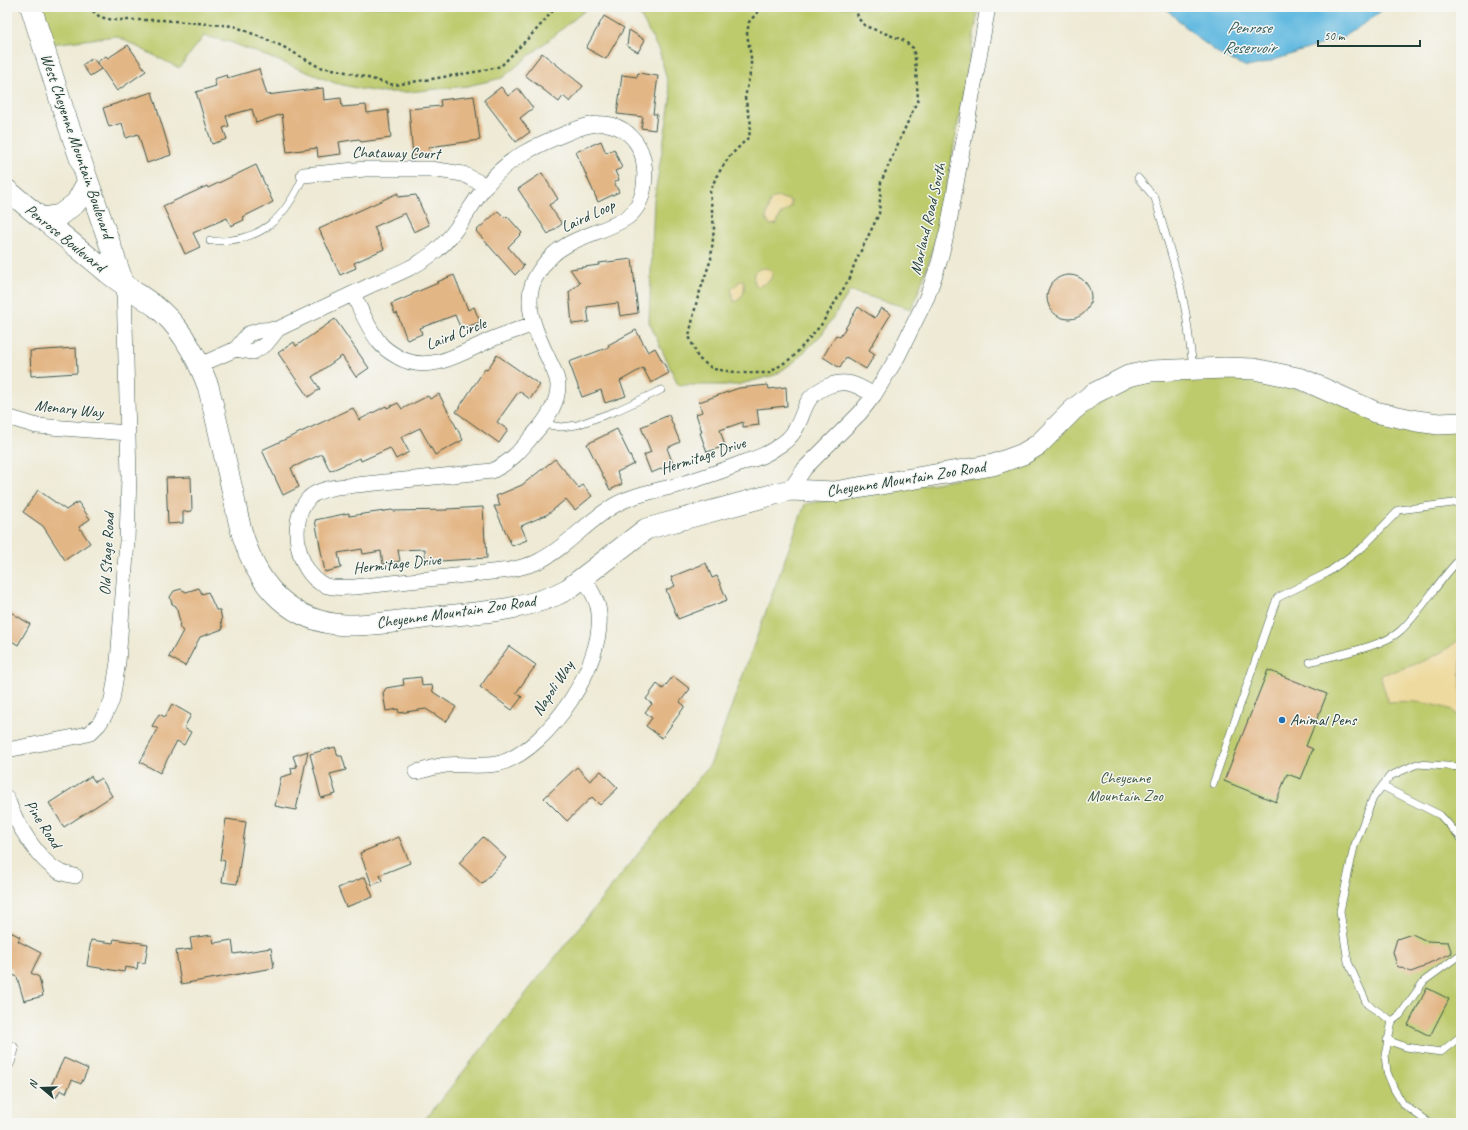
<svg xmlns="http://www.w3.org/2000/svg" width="1468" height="1130" font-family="Caveat,sans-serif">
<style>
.green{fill:#bdcb6d;stroke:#6e8450}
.sand{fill:#eeda9e;stroke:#868c69}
.water{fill:#63bae0;stroke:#417c8a}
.building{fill:#e3b685}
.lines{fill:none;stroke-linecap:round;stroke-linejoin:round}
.lane-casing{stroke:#3e574c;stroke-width:8}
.street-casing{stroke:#3e574c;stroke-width:16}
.secondary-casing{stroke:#3e574c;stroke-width:22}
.path{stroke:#3e574c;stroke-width:2.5;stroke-dasharray:3 3;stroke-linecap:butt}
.lane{stroke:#fff;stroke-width:7}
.street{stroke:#fff;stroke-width:15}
.secondary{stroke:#fff;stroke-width:21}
.poi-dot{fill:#1f6fb2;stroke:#f6f6f2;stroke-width:1.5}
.labels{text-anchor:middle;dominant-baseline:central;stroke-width:3;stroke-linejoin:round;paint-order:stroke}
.street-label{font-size:16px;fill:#1f3d34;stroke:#f6f6f2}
.poi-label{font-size:16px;fill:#1f3d34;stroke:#f6f6f2;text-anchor:start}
.park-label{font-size:16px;fill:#3f593f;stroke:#f6f6f2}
.water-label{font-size:17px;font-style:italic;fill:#305c5f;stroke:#f6f6f2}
</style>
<rect width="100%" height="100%" fill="#f6f6f2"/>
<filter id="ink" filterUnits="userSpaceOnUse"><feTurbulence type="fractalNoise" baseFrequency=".025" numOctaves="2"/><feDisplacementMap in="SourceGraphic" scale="8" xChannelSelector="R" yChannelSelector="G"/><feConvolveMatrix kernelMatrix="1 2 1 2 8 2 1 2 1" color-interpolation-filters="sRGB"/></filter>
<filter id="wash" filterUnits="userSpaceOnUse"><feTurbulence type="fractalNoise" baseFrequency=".012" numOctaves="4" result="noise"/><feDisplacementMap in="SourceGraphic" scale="16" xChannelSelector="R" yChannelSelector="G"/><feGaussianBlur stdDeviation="0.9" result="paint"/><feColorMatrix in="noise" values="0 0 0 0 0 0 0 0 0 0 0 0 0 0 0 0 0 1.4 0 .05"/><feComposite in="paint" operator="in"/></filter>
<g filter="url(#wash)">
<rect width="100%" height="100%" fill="#eeead5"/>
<path class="green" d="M39,7h550l-87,71 -35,8 -59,6h-28l-20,-3 -25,-6 -105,-41 -26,-6 -25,32 -63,-32 -65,8z
M629,7h350l-37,205 -10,40 -12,35 -9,22 -61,-18 -28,43 -27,27 -20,14 -38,10h-59l-29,-63 5,-122 17,-104 -11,-43 -21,-40z
M1220,378l32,1 31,6 36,10 142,36v692h-1039l289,-360 94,-259 204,-33 18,-7 58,-53 20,-13 31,-14 28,-5z"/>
<path class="sand" d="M779,197l12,4v6l-11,8 -3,9 -7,1 -4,-6c0,-4 2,-7 2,-10 1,-8 3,-11 11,-12z
M764,268l6,1 3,4 -3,7 -8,5 -6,1c-4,-11 -4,-16 8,-18z
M743,280c3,9 1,19 -9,22l-3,-12 8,-8z
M1461,638v84l-8,-12c-24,-7 -39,-10 -65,-8l-8,-27c32,-9 55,-15 81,-37z"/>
<path class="water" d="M1164,7h222l-18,14 -27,17 -79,26 -15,3 -25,-11 -24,-18z"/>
<g id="blocks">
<path class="building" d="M604,16l20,12 -18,31 -20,-11z
M629,30l16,10 -7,12 -11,-6z
M128,45l18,26 -29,20 -20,-29 9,-6 2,2z
M542,53l41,33 -13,16 -7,-6 -4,6 -34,-27z
M93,58l8,11 -11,7 -8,-11z
M259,69l8,26 56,-7 1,12 17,-2 1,9 24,-2 1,8 21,-3 3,28 -30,4 -2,-3 -20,3 2,12 -23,3 -1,-9 -30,4 -5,-38 -26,9 -4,-14 -26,7 3,10 -6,2 4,11 -15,5 -16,-52 20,-6 -2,-7 13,-4 1,3z
M638,73l20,3 -5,38h4l-2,16 -14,-2 2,-11 -26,-3 5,-39 15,2z
M501,87l7,9 10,-8 15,20 -13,10 10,14 -14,10 -32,-42z
M152,92l19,63 -24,8 -9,-29 -12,4 -4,-15 -13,4 -6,-19z
M474,96l6,44 -51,7 1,7 -17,2 -4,-47 32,-3 -1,-6z
M601,141l5,12 8,-4 8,19 -7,3 4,9 -5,2 5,10 -21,10 -22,-50z
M256,165l17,37 -30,15 1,3 -13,6 -4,-8 -34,15 7,14 -15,7 -22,-48 44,-20 1,2z
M542,173l16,26 -9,6 13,19 -14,10 -30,-45z
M398,193v4l18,-2 13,30 -15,7 -9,-19 -31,14 10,22 -30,14 2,5 -16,7 -21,-46z
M498,211l7,7 2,-2 15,17 -14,14 16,19 -9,9 -39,-44z
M632,259l6,54 -18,3 -2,-13 -31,4 2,15 -17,2 -3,-32 11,-9 -10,-14 29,-4v-2z
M454,275l14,35 6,-3 6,15 -19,7 -6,-14 -35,13 2,6 -15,6 -10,-27 -2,1 -4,-10 21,-9v-1l26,-11 -1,-1z
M1047 297a22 22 0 1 1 44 0a22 22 0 1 1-44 0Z
M858,307l17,11 6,-10 10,6 -22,36 6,4 -9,15 -20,-12 -6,11 -17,-11 13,-22 4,2z
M335,319l34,49 -13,9 -14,-21 -30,21 8,12 -12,8 -30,-44 16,-11 2,4z
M636,330l12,22 7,-4 14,25 -18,10 -8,-15 -23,13 6,15 -21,7 -4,-13 -19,7 -13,-35 40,-15 -1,-2z
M76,348l1,25 -46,3 -1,-25z
M497,355l43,30 -10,14 -11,-8 -22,31 11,8 -9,13 -43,-31 29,-43 2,1z
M768,385l1,4 17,-2 1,19 -30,3 2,16 -16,2v-5l-23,8 5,16 -18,6 -7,-19 2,-1 -6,-18 6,-2 -3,-10 40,-14z
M439,394l24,46 -28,15 -15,-27 -19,9 8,15 -13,7 -6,-11 -29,13 -1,-3 -30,13 -8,-17 -31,14 8,19 -16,8 -21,-45 91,-42 6,12 27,-14 1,2 11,-5 4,6 26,-13 2,3z
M669,415l11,27 -13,6 6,16 -22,9 -7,-18 7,-3 -10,-25z
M617,429l17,35 -17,8 5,12 -12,6 -23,-46z
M555,459l24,29 4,-3 9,11 -17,14 -9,-11 -18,15 -27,12 6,14 -15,6 -18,-40h6l-4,-10 26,-11z
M191,477l1,34 -9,1v11l-15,1 -2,-46z
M38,490l28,20 12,-8 12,17 -11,8 11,16 -25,17 -22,-34 -20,-14z
M483,507l2,35h1l1,16 -62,4v-13l-27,1 2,11 -17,3 -2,-13 -18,3 -1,-5 -24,4 3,15 -16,4 -10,-52 34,-7v3l43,-6 1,1 54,-1v-1z
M706,563l6,15 5,-2 10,24 -49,19 -12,-29 9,-4 -4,-9z
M199,588l3,6 6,-2 8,18h4l2,10 -1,1 2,8 -23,8 -15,29 -16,-9 14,-26 -4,-4 1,-5 -4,-16 -4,-2 -2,-7 4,-6 7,-2 5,3z
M7,610l23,14 -12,21 -11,-7z
M509,646l27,19 -20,28 6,4 -10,13 -32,-23z
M1268,670l59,24 -21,52 7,3 -12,30 -14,-5 -11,28 -52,-21z
M673,676l17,13 -10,13 5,4 -23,32 -16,-12 6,-8 -7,-6 7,-8 -6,-5 11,-15 6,5z
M421,677l1,9 10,-1 1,7 23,15 -10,15 -20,-13 -27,4 -1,-4 -12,2 -3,-18 3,-5 18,-3 -1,-6z
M172,704l19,11 -7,13 7,4 -7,13 -7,-4 -17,32 -20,-11 18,-33 -6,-3 7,-12 6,3z
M335,747l3,9h4l4,14 -16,4 6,20 -15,4 -11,-44z
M308,751l-12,59 -21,-4 6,-29 11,-3 -1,-6 6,-1 -4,-11z
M577,767l13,14 11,-10 17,17 -18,17 -8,-8 -25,24 -23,-23z
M91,776l4,6 6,-4 11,18 -48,31 -15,-24z
M226,819l20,3 -9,62 -15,-2 3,-21 -5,-1z
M399,837l11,26 -30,12 2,6 -10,4 -12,-32z
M483,837l23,21 -24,26 -23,-21z
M365,877l8,20 -27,10 -8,-19z
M7,930l13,7 -2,4 23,12 -10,20 8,4 4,19 -19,5 -7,-24 -6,-3 2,-5 -6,-3z
M1412,934l15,7 21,1 4,11 -27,12 -1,2 -13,5 -14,-6 -4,-14 4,-13z
M212,935l2,8 18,-3 2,14 37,-6 3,20 -93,16 -5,-33 16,-2 -2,-11z
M114,939l34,5 -3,19 -7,-1 -1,7 -12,-2 -1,5 -37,-6 4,-26 22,3z
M1427,988l22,11 -19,37 -22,-11z
M64,1058l24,11 -7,15 -9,-4 -6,13 -6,-3 -4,8 -9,-4z"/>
</g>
</g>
<g filter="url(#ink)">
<use href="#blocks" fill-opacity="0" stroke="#3e574c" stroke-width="1"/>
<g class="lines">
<g class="lane-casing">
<path id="lane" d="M1138,178l17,20 25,86 6,30 7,53
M210,241c51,2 75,-22 94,-66
M543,424l18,3 16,-2 39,-14 45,-21
M1310,662c24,-7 73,-15 90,-31 23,-21 38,-51 61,-73
M1461,767l-44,-3 -27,12 -17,22 -19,49 -14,64 8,51 19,42 25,17 8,-6 24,-34 37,-27
M1213,784l64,-186 50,-25 36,-26 36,-37 62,-8
M1382,786l58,29 21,23
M1392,1021l-7,34 2,17 7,17 9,15 26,19
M1387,1040l19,7 35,5 20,-16"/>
</g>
<g class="street-casing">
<path id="street" d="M304,175l61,-6h66l32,5 23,12
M353,294c8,16 15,34 26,48 5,7 12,11 19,15 31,18 63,-4 92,-17 14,-6 28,-10 43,-16
M236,349l17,3 13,-8 12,-15
M200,365l36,-16 12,-15 13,-4 17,-1c31,-15 62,-29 93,-44 21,-9 43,-17 61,-31 24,-18 36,-45 53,-67 21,-28 51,-42 82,-54 13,-6 30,-12 45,-8 16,5 27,17 31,33 4,19 2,46 -15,59 -19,13 -44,17 -63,29 -11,6 -20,16 -27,27 -18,27 -2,60 10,85 4,9 10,18 10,28 0,19 -13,36 -25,49 -13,16 -22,27 -41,36l-155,16c-10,2 -21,4 -28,11 -21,22 -13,74 15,87 9,4 21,2 31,2l155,-17c10,-3 20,-4 29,-9 28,-14 48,-40 76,-56 18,-10 40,-14 60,-19 23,-7 45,-14 67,-23 12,-4 25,-8 35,-16 7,-4 14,-10 18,-17 12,-20 7,-33 33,-44 19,-8 30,0 46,9
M7,417l30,9 91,7
M790,490l15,-22 55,-55 14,-18 24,-39 29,-59 12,-34 9,-35 40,-221
M7,750l72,-14 11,-3 9,-9 7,-11 6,-13 6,-38 9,-121 2,-65 -5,-191
M416,772c10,-2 20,-6 30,-7 18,-2 37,3 55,-2 49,-16 103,-99 98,-150 -1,-13 -9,-24 -16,-36
M7,798c7,22 31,63 53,74 5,2 10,3 15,4
M7,1048l4,1 -4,13"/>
</g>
<g class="secondary-casing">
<path id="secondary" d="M31,7l32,102 61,176
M7,190c34,28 68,55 101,83 15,12 32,22 47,33 26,20 42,51 53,80 9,34 16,69 24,103 4,17 6,34 12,50 15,49 48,83 101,86 26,1 53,-4 78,-7 47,-5 104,-6 145,-29l78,-60 144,-39 44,2 159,-27 30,-11 15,-9 35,-35 20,-16 35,-18 23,-5 74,-3 29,1 48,10 73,33 42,9 22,3 22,-1
M42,218l18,-3 16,-12 12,-22"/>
</g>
<path class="path" d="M88,7l12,10 13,3h50l71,6 48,20 37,21 19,3 56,15 87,-14 20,-5 37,-38 18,-21
M762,7l-13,15 -2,12 4,23v12l-6,29 6,26 -2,13 -20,20 -13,20 -6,15 4,36 -3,31 -14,41 -8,36 9,22 15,11 28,4h28l24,-16 28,-32 29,-47 4,-13 25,-51 2,-32 37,-83 -3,-41 -2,-10 -10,-8 -38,-14 -7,-8 -2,-11"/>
<use href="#lane" class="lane"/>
<use href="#street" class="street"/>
<use href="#secondary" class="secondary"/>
</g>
</g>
<circle class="poi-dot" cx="1282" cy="720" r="4"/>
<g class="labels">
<g class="street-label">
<text transform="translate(77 146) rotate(71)">West Cheyenne Mountain Boulevard</text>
<text transform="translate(396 153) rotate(1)">Chataway Court</text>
<text transform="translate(588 216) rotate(-25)">Laird Loop</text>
<text transform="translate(928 219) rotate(-77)">Marland Road South</text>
<text transform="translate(65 238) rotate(39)">Penrose Boulevard</text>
<text transform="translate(456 334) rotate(-21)">Laird Circle</text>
<text transform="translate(69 409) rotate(6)">Menary Way</text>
<text transform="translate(703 456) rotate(-18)">Hermitage Drive</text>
<text transform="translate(906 479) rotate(-9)">Cheyenne Mountain Zoo Road</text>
<text transform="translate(107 554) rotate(-87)">Old Stage Road</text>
<text transform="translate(397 564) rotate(-6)">Hermitage Drive</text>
<text transform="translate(456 612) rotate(-8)">Cheyenne Mountain Zoo Road</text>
<text transform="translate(553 688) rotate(-57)">Napoli Way</text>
<text transform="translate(43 824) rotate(57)">Pine Road</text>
</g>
<g class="poi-label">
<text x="1290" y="720">Animal Pens</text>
</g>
<g class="park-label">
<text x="1125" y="778">Cheyenne<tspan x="1125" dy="18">Mountain Zoo</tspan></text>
</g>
<g class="water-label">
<text x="1249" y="27">Penrose<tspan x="1249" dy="20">Reservoir</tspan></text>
</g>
</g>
<rect width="1468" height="1130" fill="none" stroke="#f6f6f2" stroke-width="24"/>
<g transform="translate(42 1088) rotate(289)" stroke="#f6f6f2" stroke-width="3" paint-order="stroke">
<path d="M0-3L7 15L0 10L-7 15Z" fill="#1f3d34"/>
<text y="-6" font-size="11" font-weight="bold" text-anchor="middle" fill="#1f3d34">N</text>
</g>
<path d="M1318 40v6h102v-6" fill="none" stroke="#1f3d34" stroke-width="2"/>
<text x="1324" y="40" font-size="12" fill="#1f3d34" stroke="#f6f6f2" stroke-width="3" paint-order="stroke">50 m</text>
</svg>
